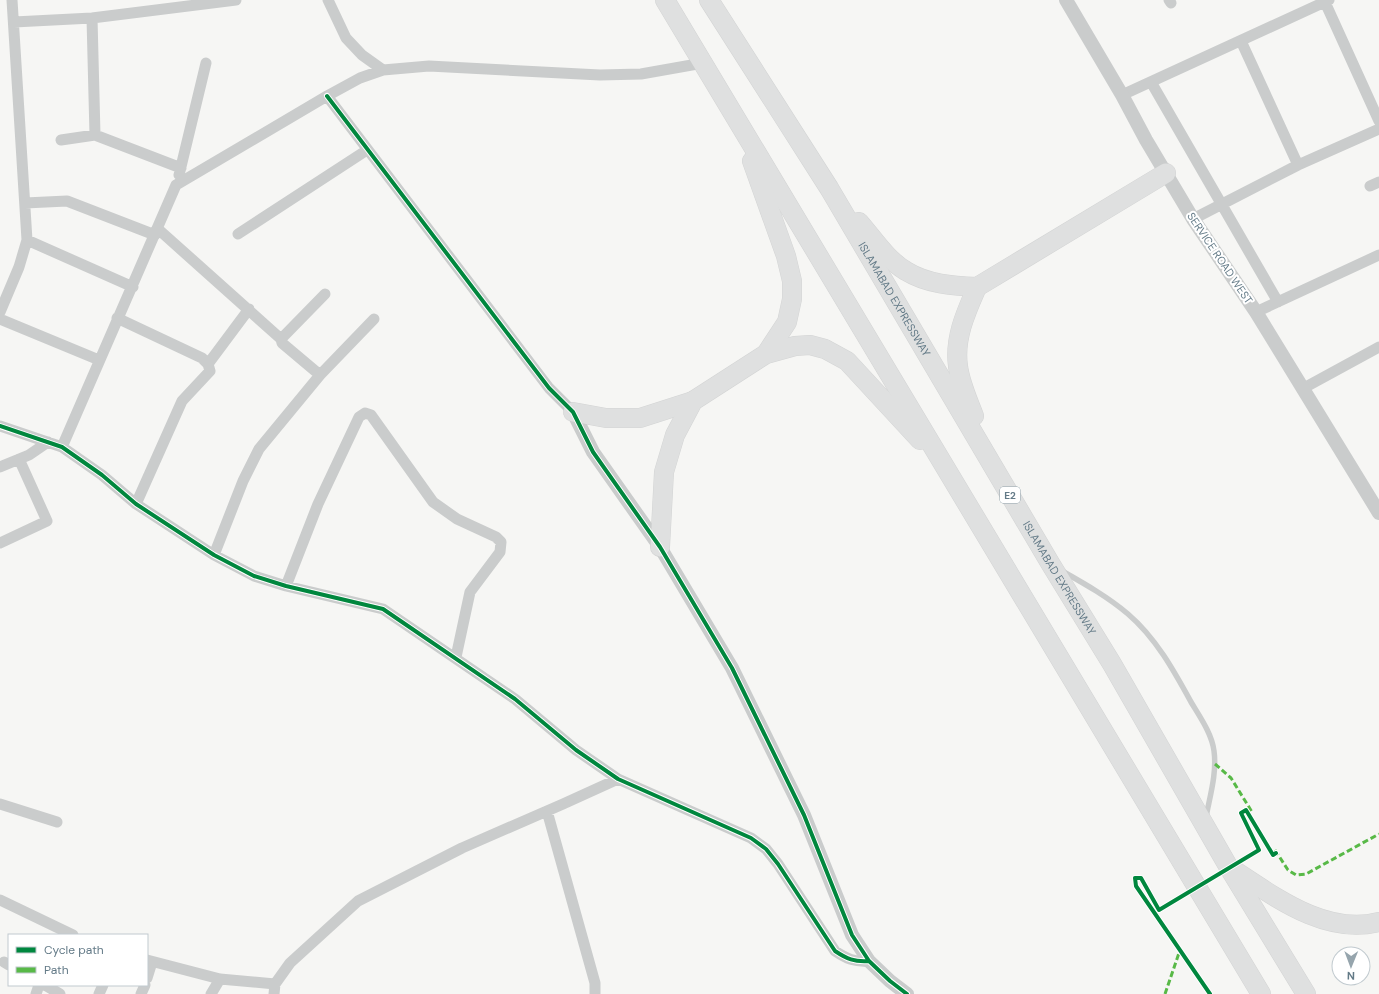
<svg xmlns="http://www.w3.org/2000/svg" width="1379" height="994" font-family="'DM Sans',sans-serif">
<style>
.lines{fill:none;stroke-linecap:round;stroke-linejoin:round}
.trunk-casing{stroke:#d3d4d4;stroke-width:20}
.service{stroke:#cacccc;stroke-width:5.5}
.minor{stroke:#cacccc;stroke-width:11}
.tertiary{stroke:#cacccc;stroke-width:14}
.trunk{stroke:#dfe0e0;stroke-width:19}
.quiet{stroke:#58b947;stroke-width:3;stroke-dasharray:6 3;stroke-linecap:butt}
.cycleway-casing{stroke:#fff;stroke-width:6}
.cycleway{stroke:#00873e;stroke-width:4}
.labels{text-anchor:middle;dominant-baseline:central;stroke-width:4;stroke-linejoin:round;paint-order:stroke}
.shield{fill:#fff;stroke:#92a2ab;stroke-width:1}
.shield-label{font-size:10px;font-weight:bold;fill:#637a87}
.street-label{font-size:11px;fill:#637a87;stroke:#fff}
</style>
<rect width="100%" height="100%" fill="#f6f6f4"/>
<g class="lines">
<g class="trunk-casing">
<g id="trunk">
<path d="M665,0l596,994"/>
<path id="s1" d="M709,0l120,188 221,375 62,101 116,202 78,128"/>
<path d="M752,161l34,95 6,25v18l-5,23 -21,32"/>
<path d="M859,222c14,16 28,38 47,49 21,13 47,15 71,16"/>
<path d="M573,412l33,6h34l53,-17"/>
<path d="M974,416c-6,-16 -14,-33 -16,-50 -4,-28 8,-54 19,-79l189,-114"/>
<path d="M660,547l4,-75 11,-37 18,-34 73,-47 29,-8 15,-1 15,4 22,12 73,79"/>
<path d="M1232,869c42,27 93,67 147,53"/>
</g>
</g>
<path class="service" d="M1062,571c23,13 46,26 66,43 28,24 46,57 63,88 9,15 21,32 23,49 3,22 -4,45 -8,66"/>
<path class="minor" d="M328,0l18,38 16,17 21,15
M1169,0l2,3
M1324,0l55,121
M92,18l3,117
M14,22l78,-4 144,-18
M1241,41l57,124
M1151,82l127,220
M1122,95l207,-95
M327,96l222,292 24,24
M61,140l34,-5 86,33
M179,175l27,-112
M1370,186l9,-4
M25,203l42,-2 88,34
M1193,219l105,-54 81,-36
M158,229l123,110 1,4 38,32
M238,234l129,-84
M27,240l106,47
M0,312l19,-45 8,-27 -15,-240
M1256,312l123,-57
M117,318l85,40 6,6 2,7 -28,30 -46,103
M0,319l99,41
M281,339l44,-45
M208,364l41,-55
M1302,389l77,-42
M0,426l62,21 40,28 34,29 78,51 40,21 32,10 97,23 132,90 61,51 42,29 133,59 15,11 12,15 57,87c12,8 19,11 34,10
M62,447l114,-262 151,-89 33,-18 23,-8 46,-4 171,9 41,-1 62,-11
M0,467l29,-12 19,-13
M0,543l47,-22 -28,-62
M214,555l29,-74 16,-32 61,-74 54,-56
M286,586l32,-82 41,-87 6,-4 6,2 62,87 24,17 39,18 5,5 -1,10 -30,40 -14,65
M0,804l57,18
M547,811l48,172v11
M0,900l73,35
M147,960l73,19 55,5
M4,962l5,3
M147,978l5,-16
M45,985l15,9
M36,994l3,-9
M99,994l4,-9
M141,994l4,-9
M211,994l9,-15
M274,994l1,-10 15,-21 68,-62 104,-53 101,-44 55,-25"/>
<path class="tertiary" d="M1066,0l56,95 24,45 47,79 63,93 123,201
M573,412l20,40 67,95 72,121 72,147 48,120 17,26 21,20 17,13"/>
<use href="#trunk" class="trunk"/>
<path class="quiet" d="M1215,764l16,14 21,34
M1275,850l13,20 8,5 10,-1 73,-40
M1165,994l15,-44"/>
<g class="cycleway-casing">
<path id="cycleway" d="M327,96l222,292 24,24 20,40 67,95 72,121 72,147 48,120 17,26 21,20 17,13
M0,426l62,21 40,28 34,29 78,51 40,21 32,10 97,23 132,90 61,51 42,29 133,59 15,11 12,15 57,87c12,8 19,11 34,10
M1210,994l-74,-108 -1,-8h6l18,32 100,-60 -18,-37 5,-3 27,45 3,-2"/>
</g>
<use href="#cycleway" class="cycleway"/>
</g>
<g class="labels">
<rect class="shield" x="1000" y="487" width="20" height="16" rx="3"/>
<g class="shield-label">
<text x="1010" y="495">E2</text>
</g>
<g class="street-label">
<text transform="translate(1220 258) rotate(56)">SERVICE ROAD WEST</text>
<text stroke="none"><textPath href="#s1" startOffset="352">ISLAMABAD EXPRESSWAY</textPath></text>
<text stroke="none"><textPath href="#s1" startOffset="676">ISLAMABAD EXPRESSWAY</textPath></text>
</g>
</g>
<rect x="8" y="934" width="140" height="52" fill="#ffffff" stroke="#c1cacf"/>
<rect x="16" y="947" width="20" height="6" fill="#00873e" stroke="#c1cacf"/>
<text x="44" y="954" font-size="12" fill="#637a87">Cycle path</text>
<rect x="16" y="967" width="20" height="6" fill="#58b947" stroke="#c1cacf"/>
<text x="44" y="974" font-size="12" fill="#637a87">Path</text>
<g transform="translate(1351 966) rotate(181)"><circle r="19" fill="#ffffff" stroke="#c1cacf"/>
<path d="M0-3L7 15L0 10L-7 15Z" fill="#96a5ad"/>
<text y="-6" font-size="11" font-weight="bold" text-anchor="middle" fill="#637a87">N</text>
</g>
</svg>
